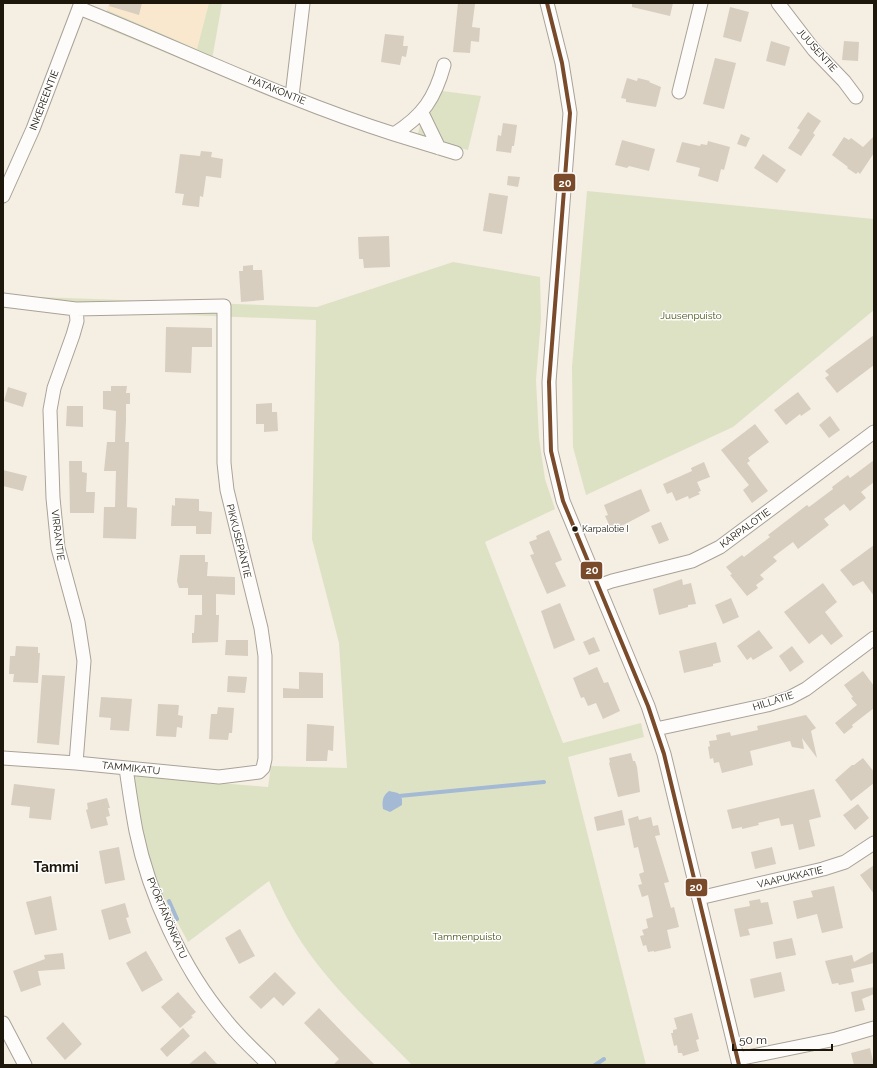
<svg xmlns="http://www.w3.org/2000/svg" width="877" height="1068" font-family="Raleway,sans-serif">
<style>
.built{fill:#f9e8ce}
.green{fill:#dee2c4}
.water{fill:#a3b9d4}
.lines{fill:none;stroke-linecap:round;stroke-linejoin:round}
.stream{stroke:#a3b9d4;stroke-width:4}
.building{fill:#d7cebf}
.minor-casing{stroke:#a9a297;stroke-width:15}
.minor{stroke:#fefcfb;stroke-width:13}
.bus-1-casing{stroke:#fefefe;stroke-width:7}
.bus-1{stroke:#7a4b2a;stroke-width:4}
.bus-dot{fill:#1d160a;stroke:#fefefe;stroke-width:1.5}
.labels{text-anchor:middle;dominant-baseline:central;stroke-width:3;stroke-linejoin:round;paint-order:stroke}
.bus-label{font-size:9px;fill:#1d160a;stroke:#fefefe;text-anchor:start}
.street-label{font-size:10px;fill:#1d160a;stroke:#fefefe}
.park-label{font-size:10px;fill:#495418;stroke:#fefefe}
.district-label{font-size:14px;font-weight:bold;fill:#1d160a;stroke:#fefefe}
.line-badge{stroke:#fefefe;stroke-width:1.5}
.badge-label{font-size:11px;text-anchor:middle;font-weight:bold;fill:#fff}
</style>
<rect width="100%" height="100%" fill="#f5eee3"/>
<path class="built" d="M109,3h100l-12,46 -90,-39z"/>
<path class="green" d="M209,3h13l-12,68 -109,-45 6,-16 90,39z
M442,91l39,5 -13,54 -51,-12 4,-17z
M587,191l287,28v91l-141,117 -147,68 -13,-48 -1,-80z
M453,262l87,15 1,42 -5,61 3,58 6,41 10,30 -70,33 78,201 78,-20 3,14 -76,20 78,308h-234c-38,-39 -80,-77 -110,-122 -13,-20 -23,-40 -33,-62l-81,61 -28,-52 -14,-44 -13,-70 135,11 3,-21 76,2 -8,-125 -27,-104 4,-219 -313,-12v-14l6,2 308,11z"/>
<path class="water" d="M389,791l9,2 4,6v6l-12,7 -7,-3c-1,-7 -1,-13 6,-18z"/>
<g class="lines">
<path class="stream" d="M399,796l145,-14
M169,901l8,18
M595,1065l9,-6"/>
</g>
<path class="building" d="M110,3h32l-3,12 -30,-9z
M458,3l17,1 -3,23 8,1 -1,14 -8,-1 -1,12 -17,-1z
M632,3h41l-3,13 -38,-9z
M730,7l19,5 -8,30 -18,-5z
M385,34l19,2 -1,10h5l-2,11 -4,-1 -2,9 -19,-3z
M771,41l19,6 -5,19 -19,-5z
M844,41l15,1 -1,19 -16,-1z
M715,58l21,5 -12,46 -21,-5z
M627,78l10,3 1,-3 12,3 -1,1 12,5 -5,20 -30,-5v-3l-5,-1z
M808,112l13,9 -8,12 2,2 -14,21 -13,-8 12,-18 -3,-2z
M503,123l14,2 -3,21h-2l-1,7 -15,-2 2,-16 3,1z
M741,134l9,4 -4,9 -9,-3z
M874,136v17l-14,21 -2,-2 -2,2 -9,-6 1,-1 -16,-12 12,-18 5,3 2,-2 12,9z
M622,140l33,9 -6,22 -20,-5 -2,2 -12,-3z
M708,141l22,6 -6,23 -3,-1 -3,13 -20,-6 2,-8 -24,-6 6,-20 18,4 1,-2 6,1z
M201,151l11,1 -1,5 12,2 -2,19 -15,-2 -3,21 -3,-1 -1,11 -17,-2 2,-11 -9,-1 5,-39 20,2z
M763,154l23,16 -9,13 -23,-15z
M508,176l12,1 -2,10 -11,-2z
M489,193l19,3 -6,38 -19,-3z
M389,236l1,31 -26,1 -1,-9h-4l-1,-22z
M253,265v5h9l2,30 -23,2 -2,-31h4v-5z
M166,327l46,1v19h-20l-1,26 -26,-1z
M874,335v30l-37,28 -12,-15 4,-3 -4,-4z
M111,386h16l-1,7h4v11h-4v17l-1,21h4l-2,65 10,1 -1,31 -33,-1 1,-31h11l1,-36h-12l3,-29h8l1,-31 -13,-2v-18h8z
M8,387l19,6 -4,14 -19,-6z
M798,392l13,17 -10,7 -1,-2 -14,11 -12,-15z
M272,403v9h5l1,19 -14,1v-8h-8v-20z
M67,406h16v21l-17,-1z
M830,416l10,14 -11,8 -10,-13z
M755,424l14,18 -21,16 2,3 -3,2 21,28 -16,12 -9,-13 6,-5 -28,-35z
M874,460v22l-13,10 5,6 -16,13 -6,-7 -20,15 5,6 -31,24 -5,-7 -20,15 4,4 -17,14 4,4 -8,6 2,3 -11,8 -17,-21 2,-1 -6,-7 16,-12 2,2 26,-20 -2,-2 39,-30 2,2 24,-18 -1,-2 16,-12 2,3z
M69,461h13v11l5,1 -1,19h9l-1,21h-24z
M704,462l6,15 -13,5 4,9 -3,1 2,2 -11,5 -1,-3 -12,5 -4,-9 -5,2 -4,-10 29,-13 -1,-3z
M3,470l24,6 -4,15 -20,-5z
M641,489l9,22 -38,20 -7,-15 3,-1 -4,-10z
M175,498l24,1v12l13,1 -1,22h-15v-8h-25l1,-21 3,1z
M661,522l8,18 -10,4 -8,-18z
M549,530l13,30 -7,3 11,23 -19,8 -17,-39 4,-1 -5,-12 8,-3 -1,-3z
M874,545v51l-11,-15 -10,5 -13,-16z
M180,555h25v7h3l-1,14 28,1v18l-19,-1v21h3l-1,27 -26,1v-10h2l1,-18h7v-20h-14v-7h-9l-2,-7z
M682,579l1,6 8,-2 5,21 -8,1v2l-29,8 -6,-26z
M823,583l14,19 -12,10 18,24 -12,9 -9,-11 -13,10 -25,-32z
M731,598l8,19 -16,7 -8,-19z
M560,603l15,37 -21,9 -13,-38z
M759,630l14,18 -20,12 -2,-3 -4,3 -10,-14z
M594,637l6,14 -11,4 -6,-13z
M226,640h22v16l-23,-1z
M716,642l5,20 -8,2v2l-29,7 -5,-22z
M16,646l22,1v6h2l-2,30 -25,-1 1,-8h-5l1,-18h5z
M792,646l12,16 -14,10 -11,-16z
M597,667l7,16 4,-1 12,29 -17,8 -7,-16 -8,3 -4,-9 -3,1 -8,-20z
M863,671l11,15v22l-22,17 1,2 -9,7 -9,-11 22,-18 -6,-7 2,-1 -9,-12z
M299,672l24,1v25h-40v-10l16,1z
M42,675l23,1 -6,69 -22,-2z
M228,676l19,1 -2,16 -18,-1z
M101,697l31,2 -3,32 -19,-1 1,-12 -12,-1z
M158,704l21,1 -1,10 5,1 -1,12 -5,-1 -1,10 -20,-1z
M218,707l16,1 -2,25h-3l-1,7 -19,-1 2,-25h6z
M806,715l10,13 -5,3 6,27 -15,-20 2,11 -12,-2 -2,-6 -40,10 3,14 -31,8 -3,-11 -5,1 -1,-5 -3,1 -2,-12 2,-1 -1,-5 8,-1 -1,-5 14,-3 1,4 27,-6 -1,-4z
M307,724l27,2 -1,25 -5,-1 -1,11h-21z
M631,753l2,8h2l2,6 3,25 -22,5 -9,-34 1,-1 -1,-4z
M863,758l11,14v11l-23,18 -16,-21 17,-15h2z
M14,784l41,5 -4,31 -22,-2 1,-11 -19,-2z
M814,789l7,28 -12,3 6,26 -16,4 -6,-26 -12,2 -2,-8 -21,5 1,2 -17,4v-2l-10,2 -5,-19z
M107,798l3,10h-2l2,8 -4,1 2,8 -17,4 -5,-19 2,-1 -1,-6z
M858,804l11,14 -14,12 -12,-15z
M622,810l3,15 -28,6 -3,-14z
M638,816l1,4 12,-3 2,9 5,-1 2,10 -5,1 14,46 -5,1 7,25 3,-1 5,20 -12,3 4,18 -17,4v-1l-6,1 -2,-7 -3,1 -3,-10 4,-1 -2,-5 6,-2 -2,-9 7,-2 -5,-22 -6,2 -4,-12 4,-1 -3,-10 5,-2 -6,-25 -4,1 -6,-29z
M119,847l6,33 -20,4 -6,-33z
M772,847l4,17 -21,5 -4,-17z
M874,865v29l-14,-19z
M834,886l9,42 -21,5 -5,-19 -20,5 -4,-18 20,-4 -2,-6z
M51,896l6,34 -22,5 -9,-33z
M760,899l1,4 7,-1 5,22 -25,5 2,6 -10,2 -6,-28 16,-3 -1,-5z
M125,903l4,14 -3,1 5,15 -22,7 -8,-30z
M240,929l15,27 -16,8 -14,-26z
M792,938l4,17 -20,4 -3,-17z
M146,951l17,29 -21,12 -16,-29z
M874,951v12l-23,6 3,13 -15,3 -1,-2 -6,1 -7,-23 27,-6 2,7z
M63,953l2,16 -27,2 3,14 -20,7 -8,-21 32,-12 -1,-4z
M275,972l21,21 -13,13 -9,-9 -13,12 -12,-12z
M781,972l4,19 -31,7 -4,-19z
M874,987v7l-12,5 3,11 -10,2 -4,-20z
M178,992l18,20 -5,4 2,1 -13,11 -19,-21z
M319,1008l24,25 32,32h-42l6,-6 -35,-36z
M692,1013l7,26 -3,1 3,11 -16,5 -1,-3h-4l-1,-8 -3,1 -3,-13h2v-3l4,-1 -3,-11z
M63,1022l19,22 -17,16 -19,-22z
M183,1028l7,8 -23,21 -7,-8z
M870,1048l4,17h-20l-3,-12z
M205,1051l13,14h-30z"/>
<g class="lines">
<g class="minor-casing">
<path id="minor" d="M547,3l15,60 8,50 -21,269 2,69 12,50 85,205 16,48 75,311
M778,3l36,47 30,31 12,16
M79,8c105,42 207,92 315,126 29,-18 41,-36 50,-69
M679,92l22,-89
M292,96l11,-93
M422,113l17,35
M394,134l62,19
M3,196l30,-67 48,-126
M3,300l73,9 148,-3v157l3,27 34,138 4,28v103l-2,9 -4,4 -40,5 -143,-14 -73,-5
M76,309l1,12 -4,14 -19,53 -4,22 3,88 5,50 20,74 6,39 -8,102
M598,586l14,-5 80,-20 28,-14 154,-115
M656,729l111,-24 22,-7 17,-9 68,-51
M126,768c3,21 6,42 10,63 13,64 47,138 89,188 13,17 29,31 44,46
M699,898l124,-29 22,-7 29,-19
M3,1023l22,42
M738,1059l98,-20 38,-11"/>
</g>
<use href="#minor" class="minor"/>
<g class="bus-1-casing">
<path id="bus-1" d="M547,3l15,60 8,50 -21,269 2,69 12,50 85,205 16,48 75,311"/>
</g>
<use href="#bus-1" class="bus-1"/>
</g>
<circle class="bus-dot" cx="575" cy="529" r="3.5"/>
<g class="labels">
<g class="bus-label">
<text x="582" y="529">Karpalotie I</text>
</g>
<g class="street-label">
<text transform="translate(817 50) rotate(48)">JUUSENTIE</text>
<text transform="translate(277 90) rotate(22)">HATAKONTIE</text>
<text transform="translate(44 100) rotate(-69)">INKEREENTIE</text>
<text transform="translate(745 528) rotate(-36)">KARPALOTIE</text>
<text transform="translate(58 535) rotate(83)">VIRRANTIE</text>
<text transform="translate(239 541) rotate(76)">PIKKUSEPÄNTIE</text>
<text transform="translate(773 701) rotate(-18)">HILLATIE</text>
<text transform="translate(131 768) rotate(6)">TAMMIKATU</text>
<text transform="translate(790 877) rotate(-13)">VAAPUKKATIE</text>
<text transform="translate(167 918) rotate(67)">PYÖRTÄNÖNKATU</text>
</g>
<g class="park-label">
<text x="691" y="315">Juusenpuisto</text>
<text x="467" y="936">Tammenpuisto</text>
</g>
<g class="district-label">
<text x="56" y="867">Tammi</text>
</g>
</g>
<g class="line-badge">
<rect x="553" y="173" width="23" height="19" rx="4" fill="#7a4b2a"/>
<rect x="580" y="561" width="23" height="19" rx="4" fill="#7a4b2a"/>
<rect x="685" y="878" width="23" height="19" rx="4" fill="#7a4b2a"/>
</g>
<g class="badge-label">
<text x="565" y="187">20</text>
<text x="592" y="574">20</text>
<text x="696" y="891">20</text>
</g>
<rect width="877" height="1068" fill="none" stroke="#1d160a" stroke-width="8"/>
<path d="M733 1044v6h99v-6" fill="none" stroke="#1d160a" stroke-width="2"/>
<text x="739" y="1044" font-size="12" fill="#1d160a" stroke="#fefefe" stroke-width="3" paint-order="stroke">50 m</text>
</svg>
